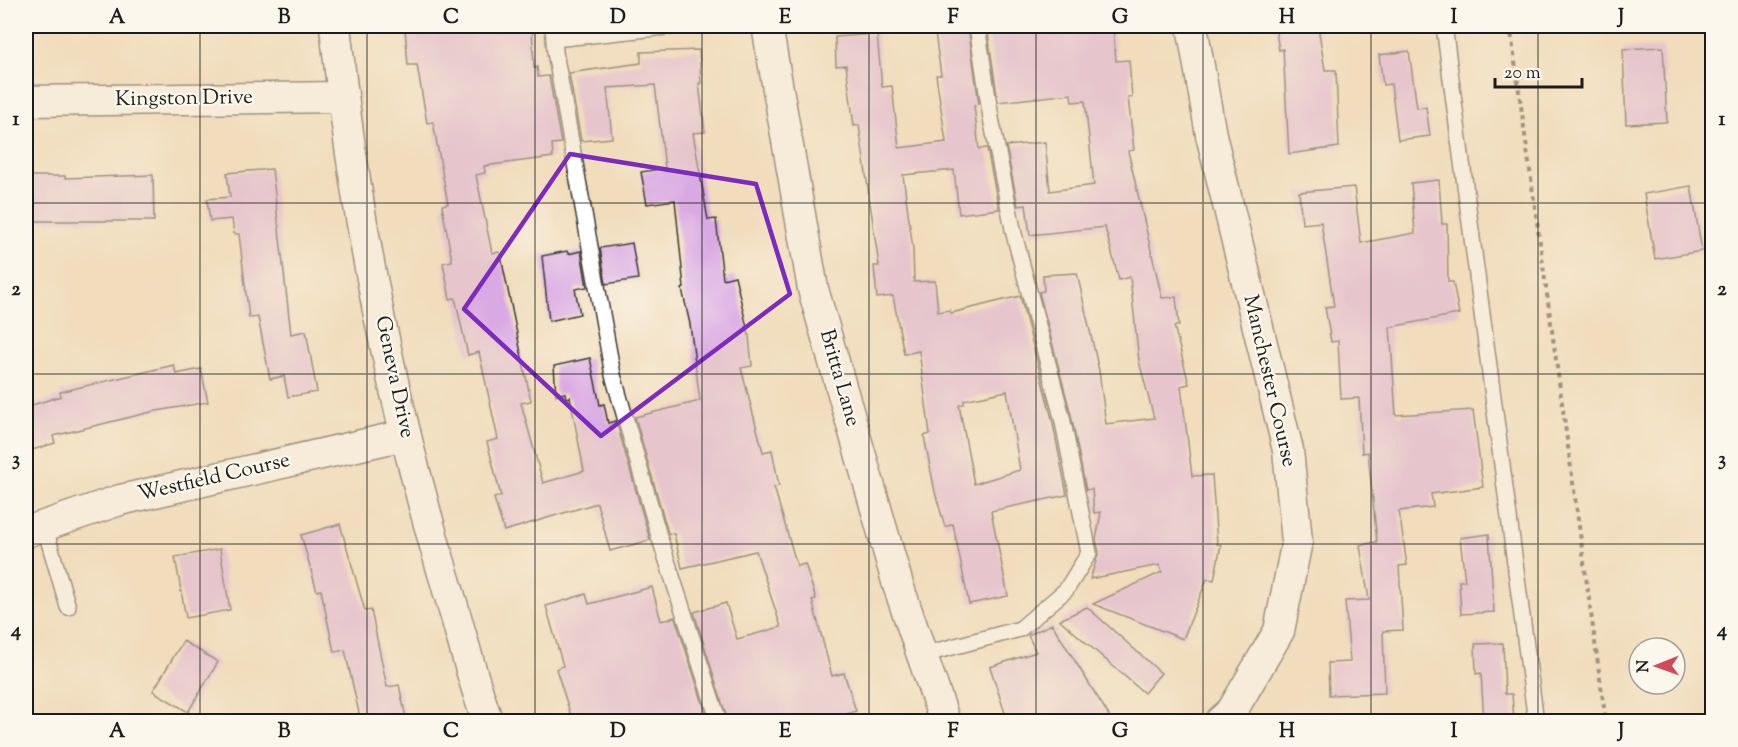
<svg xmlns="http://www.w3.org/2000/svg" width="1738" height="747" font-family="'Sorts Mill Goudy',serif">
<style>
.building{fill:#d9a9e3;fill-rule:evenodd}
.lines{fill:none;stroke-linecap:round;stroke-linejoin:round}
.lane-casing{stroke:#3c3934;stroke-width:18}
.street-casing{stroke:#3c3934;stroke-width:33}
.path{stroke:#3c3934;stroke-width:4;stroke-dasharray:4.5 4.5;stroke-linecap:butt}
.lane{stroke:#fff;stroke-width:15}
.street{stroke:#fff;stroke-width:30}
.marked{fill:none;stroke:#7b2cbf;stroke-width:4.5;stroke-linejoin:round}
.grid{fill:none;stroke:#1c1c1c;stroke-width:1.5;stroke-opacity:0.55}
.labels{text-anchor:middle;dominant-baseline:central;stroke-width:4.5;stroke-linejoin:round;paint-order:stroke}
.street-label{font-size:21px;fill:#1c1c1c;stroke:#fbf7ec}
.neatline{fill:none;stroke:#1c1c1c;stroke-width:2}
.grid-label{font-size:20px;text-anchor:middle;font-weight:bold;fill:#1c1c1c}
</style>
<rect width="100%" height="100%" fill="#fbf7ec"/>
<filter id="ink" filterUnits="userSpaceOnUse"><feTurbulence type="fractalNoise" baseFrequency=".0167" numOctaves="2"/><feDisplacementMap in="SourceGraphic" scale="12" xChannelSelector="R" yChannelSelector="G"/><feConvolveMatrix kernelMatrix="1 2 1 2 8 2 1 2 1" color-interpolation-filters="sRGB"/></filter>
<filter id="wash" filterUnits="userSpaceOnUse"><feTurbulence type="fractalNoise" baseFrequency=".008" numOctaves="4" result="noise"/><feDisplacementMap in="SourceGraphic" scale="24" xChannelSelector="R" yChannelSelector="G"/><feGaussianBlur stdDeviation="1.35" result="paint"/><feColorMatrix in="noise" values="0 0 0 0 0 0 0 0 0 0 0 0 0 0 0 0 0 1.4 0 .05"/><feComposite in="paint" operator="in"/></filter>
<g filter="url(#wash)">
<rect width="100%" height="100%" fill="#f1dcbb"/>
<g id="blocks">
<path class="building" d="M452,26h80l2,42 3,-1 1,10 11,-1 12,67 -9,1 1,13 -69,9 1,7 -9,2 16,78 8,-1 31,149 -10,2 22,80 41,-12 -14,-74 -4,1 -1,-5 -9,2 -2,-29 36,-8 10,47 4,-1 4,19 8,-2 34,119 -40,11 -13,-48 -93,28 -10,-33 7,-2 -14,-54 11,-3 -19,-87 -11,3 -13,-57 -5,1 -7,-36 9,-2 -10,-56 6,-1 -15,-82 -6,1 -10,-58h-9l-3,-36z
M934,26h34l11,78 -5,1 5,44 8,-1 12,61 -40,5 -5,-44 -51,5 10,74 1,33 21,-1 3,31 12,-2 1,3 69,-17 32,123 15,76 -76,16 17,85 -39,8 -16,-80 -8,3 -10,-35 -11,-56 6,-2 -11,-83 -15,3 -11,-58 -16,2 -3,-32h5l-20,-141 -5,1 -8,-61 -10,1 -1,-29 42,-3 5,53 10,-1 7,62 47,-6 -10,-67h5zM1007,391l13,79 -46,14 -15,-79 5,-1v-4z
M987,26h126l3,35 13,-1 3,37h-4l6,53 -6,1 34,147 14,-1 3,29h-5l15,58 -8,2 11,90 20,-1 5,69 4,1 -7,35 -7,-1 -24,60 -90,-35 69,-32 -3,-7 -69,14 9,-27 -3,-12 5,-28 -7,1 -2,-24 -6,1 -15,-75 -32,-123 5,-1 -1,-16 34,-2 22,98 7,53 48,-6 -15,-57 -9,-84 -11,3 -14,-53 -75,8 -4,-30 -8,1 -12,-60 39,-4 5,49 44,-6 -9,-84 -13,1 -1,-8 -73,8z
M1275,26h43l7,44h11l3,77 -50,7 -6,-105 -4,1z
M1663,47l4,75 -41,2 -3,-75z
M699,50l2,33h-2l6,49 -12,1 15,87 8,-1 7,60 12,-3 14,60 3,30 -11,2 22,84 9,-2 7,36 -5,1 23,79 8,-2 11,35 -4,1 20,76 12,-3 12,38 -34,11h-94l-34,-110 32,-9 11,36 44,-12 -25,-76 -74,17 -8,-34 -6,-1 -33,-116 65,-16 -10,-77 -8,-35 2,-1 -9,-88 -28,4 -6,-32 24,-4 -10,-83 -48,3 5,50 -31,3 -12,-68 72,-10v-11z
M1409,51l8,57 9,-1 4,29 -32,4 -7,-56 -8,1 -4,-30z
M272,169l19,165 15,-3 11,61 -29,5 -4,-21 -14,3 -12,-62 -9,1 -10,-84h-5l-2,-15 -22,2 -3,-22 23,-2 -3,-24z
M153,175l1,46h-128v-45h39v2z
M1439,180l3,44h5l1,58h5l6,32 -69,13 6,88 77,-5 10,77 -52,7 2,13 -34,4 8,54 -8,1 4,64 -20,1 2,62 -56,2 -1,-32 22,-1 -5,-61 24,-1 -9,-55 17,-3 -9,-90 -6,1 -3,-55 -18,1 -3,-58 -7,1 -6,-35 9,-1 -13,-84 -19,2 -3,-32 55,-5 7,56 54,-10 -4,-50z
M1691,186l11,65 -47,8 -11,-65z
M632,243l6,36 -32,5 -6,-36z
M567,251l1,3 13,-3 6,36 -12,2 5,25 -31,7 -7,-65z
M174,365l2,9 25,-5 7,33 -57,10 -98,24 2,7 -29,9v-45l35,-11 -1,-4z
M340,524l25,87 6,-1 16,77 12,-2 8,37h-46l-16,-72 -11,2 -13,-62 -4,1 -16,-56z
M1489,534l5,78 -33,2 -2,-33h6l-5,-43z
M220,549l10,61 -44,8 -11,-61z
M652,587l9,34 14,-4 34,105h-136l-17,-53 7,-3 -17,-60 40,-12 3,10z
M1087,607l74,66 -17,20 -84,-73z
M1052,624l61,98h-105l-18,-55 46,-15 -8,-17z
M183,641l35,21 -30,50 -35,-21z
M1503,643l2,51h7l2,28h-30l-3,-49 -5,1 -1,-30z"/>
</g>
</g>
<g filter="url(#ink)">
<use href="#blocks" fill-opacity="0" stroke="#3c3934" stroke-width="1.5"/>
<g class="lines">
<g class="lane-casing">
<path id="lane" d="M553,26l2,26 58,323 46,161 60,186
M1444,26l92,696
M554,39l121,-13
M44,525l24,82
M922,655l98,-26 46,-39 23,-37 -27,-136 -48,-183 -23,-116 -14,-92"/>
</g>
<g class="street-casing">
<path id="street" d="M335,26c20,193 59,388 116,574 12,40 22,82 37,122
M767,26l46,263 85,296 47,137
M1192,26l19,109 77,315 9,91 -18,90 -47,80 -12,11
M26,101l317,-4
M26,532l94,-32 285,-65"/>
</g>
<path class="path" d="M1510,26l96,696"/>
<use href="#lane" class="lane"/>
<use href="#street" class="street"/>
</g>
</g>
<path d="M0 0H1738V747H0ZM570,154l186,30 34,110 -189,142 -137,-127z" fill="#f1dcbb" fill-opacity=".55" fill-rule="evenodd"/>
<path class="marked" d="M570,154l186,30 34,110 -189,142 -137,-127z"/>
<path class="grid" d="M200,26v696M367,26v696M535,26v696M702,26v696M869,26v696M1036,26v696M1203,26v696M1371,26v696M1538,26v696M26,203h1686M26,374h1686M26,544h1686"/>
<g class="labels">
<g class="street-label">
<text transform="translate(184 99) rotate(-1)">Kingston Drive</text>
<text transform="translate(394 377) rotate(78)">Geneva Drive</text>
<text transform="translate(839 378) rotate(74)">Britta Lane</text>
<text transform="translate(1269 381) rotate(77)">Manchester Course</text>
<text transform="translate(214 478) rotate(-13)">Westfield Course</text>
</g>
</g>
<rect width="1738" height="747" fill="none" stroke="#fbf7ec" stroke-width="66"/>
<g transform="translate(1657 666) rotate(269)"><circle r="28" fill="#fbf7ec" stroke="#a29f99" stroke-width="1.5"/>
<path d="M0-4.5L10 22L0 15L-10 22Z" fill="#d1495b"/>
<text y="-9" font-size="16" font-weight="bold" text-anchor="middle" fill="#1c1c1c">N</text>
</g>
<path d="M1495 78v9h87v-9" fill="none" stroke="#1c1c1c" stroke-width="3"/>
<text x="1504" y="78" font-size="18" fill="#1c1c1c" stroke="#fbf7ec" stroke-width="4.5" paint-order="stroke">20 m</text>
<rect x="33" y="33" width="1672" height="681" class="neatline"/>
<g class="grid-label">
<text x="117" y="23">A</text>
<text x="284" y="23">B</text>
<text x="451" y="23">C</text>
<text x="618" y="23">D</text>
<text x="785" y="23">E</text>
<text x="953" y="23">F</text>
<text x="1120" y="23">G</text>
<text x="1287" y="23">H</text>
<text x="1454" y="23">I</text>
<text x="1621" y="23">J</text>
<text x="16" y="125">1</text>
<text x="1722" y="125">1</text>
<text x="16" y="295">2</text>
<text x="1722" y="295">2</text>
<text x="16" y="465">3</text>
<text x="1722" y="465">3</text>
<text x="16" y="636">4</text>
<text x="1722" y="636">4</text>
<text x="117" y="737">A</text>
<text x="284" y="737">B</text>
<text x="451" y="737">C</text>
<text x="618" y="737">D</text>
<text x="785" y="737">E</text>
<text x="953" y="737">F</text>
<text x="1120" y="737">G</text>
<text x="1287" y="737">H</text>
<text x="1454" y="737">I</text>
<text x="1621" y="737">J</text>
</g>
</svg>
